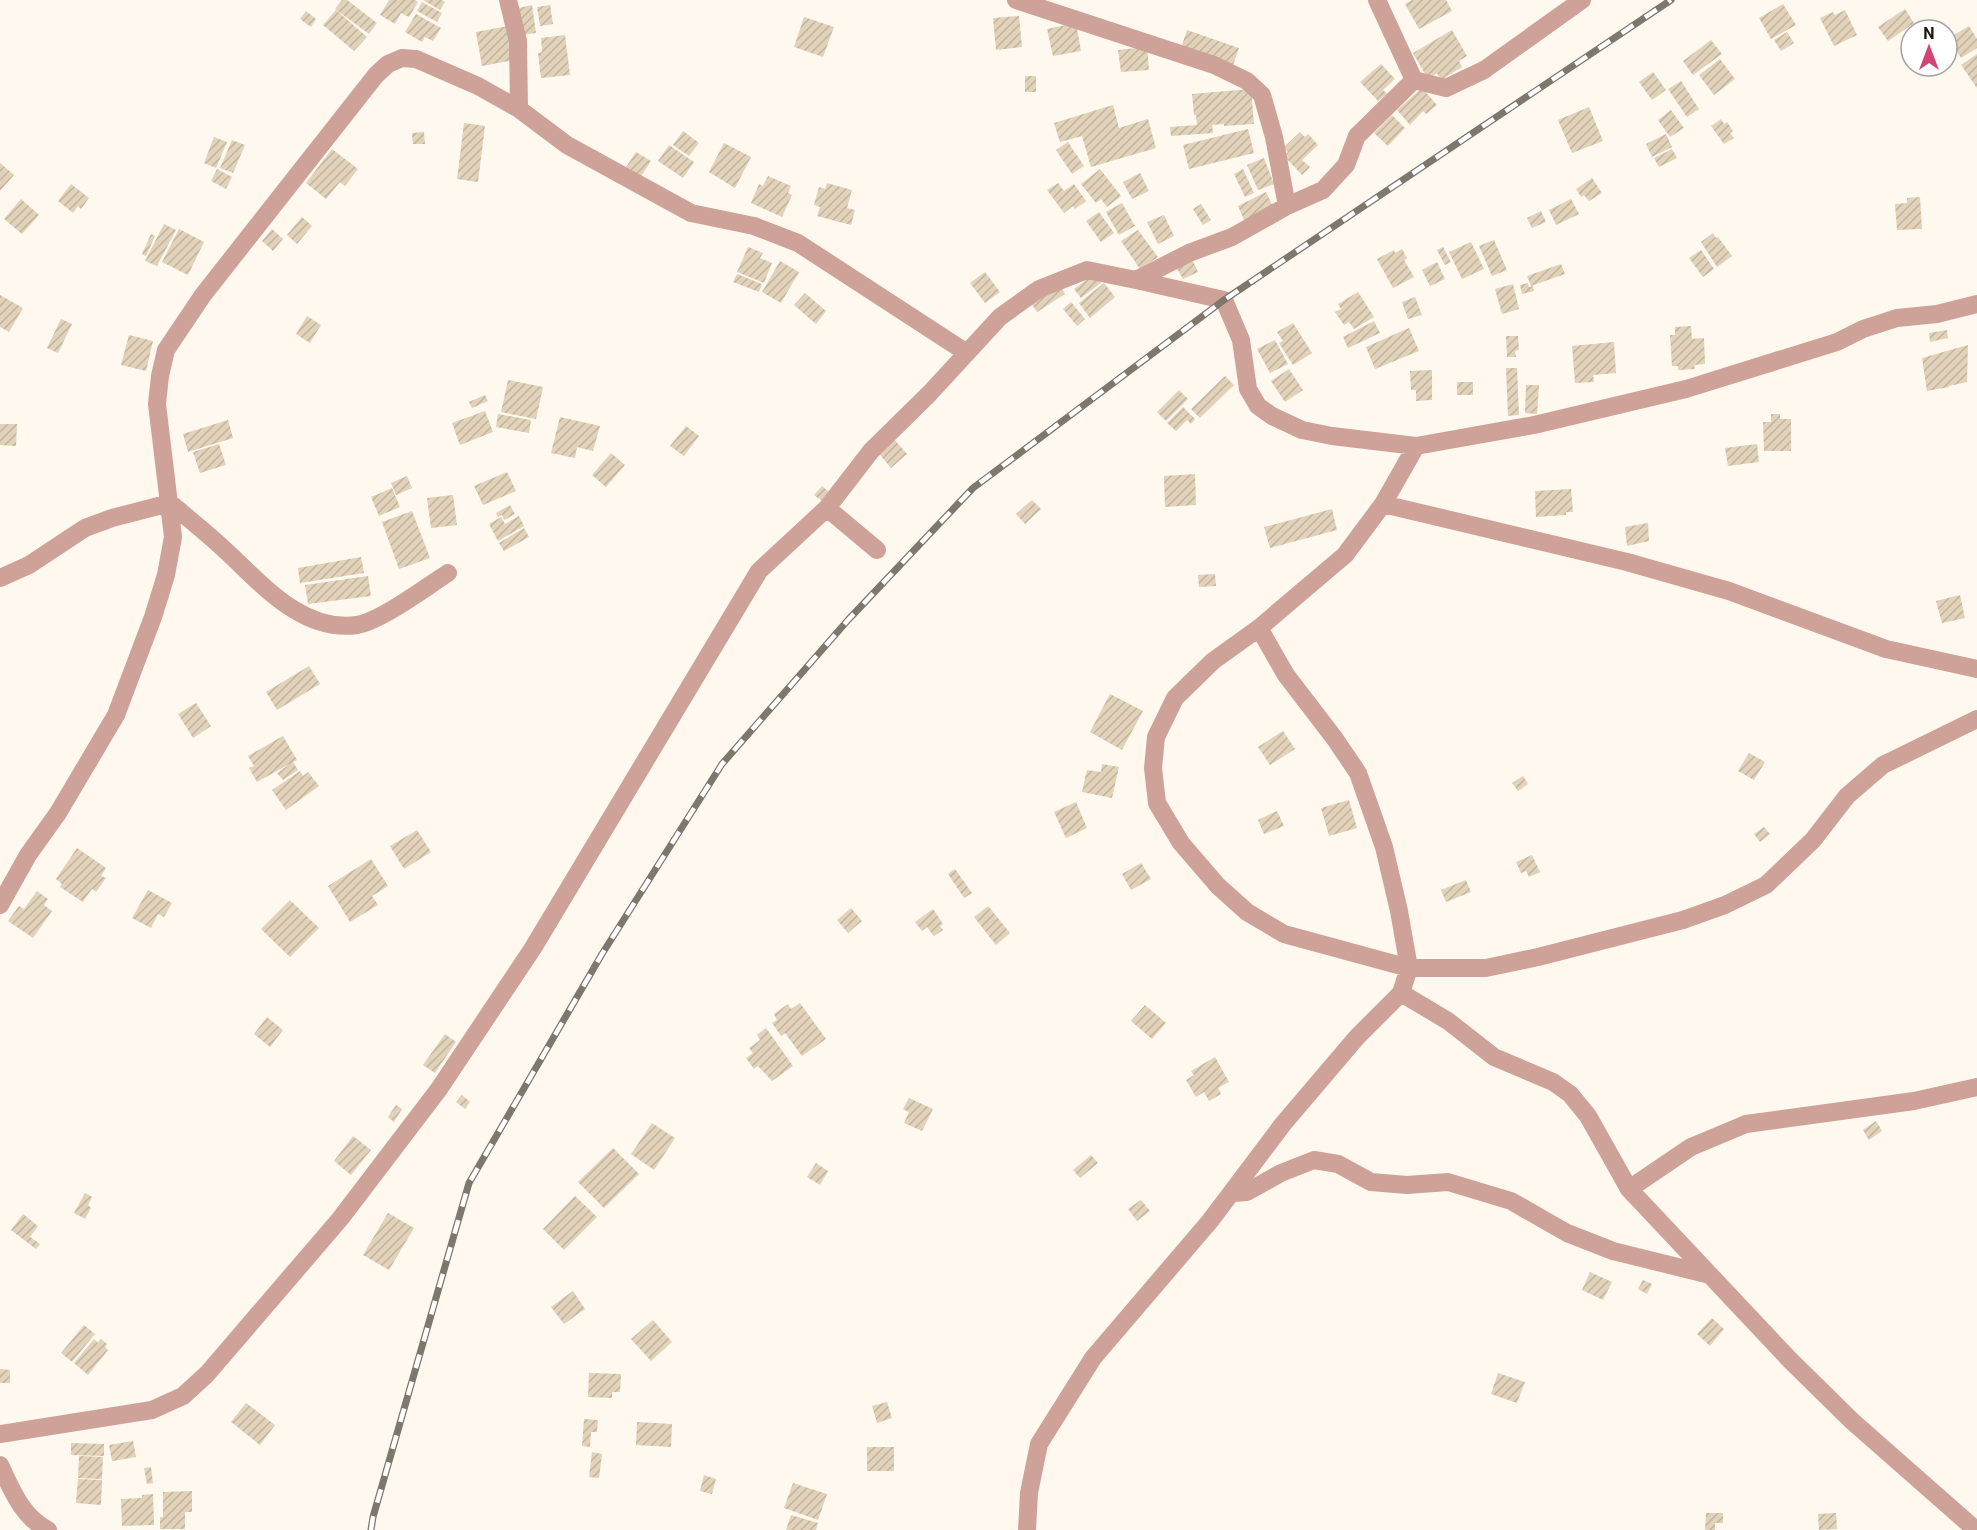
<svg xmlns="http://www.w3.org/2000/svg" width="1977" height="1530" font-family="Roboto,sans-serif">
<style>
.building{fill:url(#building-hatch)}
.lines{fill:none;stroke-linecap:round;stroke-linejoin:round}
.minor{stroke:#cfa299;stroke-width:18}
.rail-casing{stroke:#7d776d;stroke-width:7}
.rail{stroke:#fff;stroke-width:4.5;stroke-dasharray:14;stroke-linecap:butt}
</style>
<defs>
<pattern id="building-hatch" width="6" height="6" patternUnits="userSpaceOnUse" patternTransform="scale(1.5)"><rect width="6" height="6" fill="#e1d2b9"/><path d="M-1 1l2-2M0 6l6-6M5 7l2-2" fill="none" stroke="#c1b49e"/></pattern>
</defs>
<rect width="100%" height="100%" fill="#fef8ee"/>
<path class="building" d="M342,0h5l30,23 -8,11 -34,-25z
M389,0h26l3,2 -9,15 -8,-4 -6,11 -15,-9z
M423,0h19l3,2 -5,8z
M1412,0h34l6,11 -33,18 -14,-25z
M422,2l20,11 -5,9 -20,-11z
M1783,4l13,21 -25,14 -12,-21z
M532,5l4,28 -13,2 -4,-27z
M550,5l3,19 -13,2 -3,-19z
M1905,9l9,14 -26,18 -10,-14z
M336,10l31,27 -13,14 -31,-26z
M1845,10l12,25 -23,11 -14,-28 13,-6 2,3z
M306,11l10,8 -5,8 -11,-8z
M416,14l25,14 -8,13 -8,-4 -3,5 -17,-10z
M1019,16l3,31 -26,3 -3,-32z
M804,17l30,10 -11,30 -29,-10z
M1076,23l5,28 -28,5 -6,-27z
M508,26l6,34 -32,6 -6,-34z
M1969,26l8,13v9l-16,10 -12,-20z
M1187,30l52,18 -6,17 -52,-17z
M1452,30l15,26 -8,5 3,6 -21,13 -4,-7 -9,6 -15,-26z
M1787,32l7,11 -13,8 -7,-11z
M565,35l5,40 -29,3 -3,-25 4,-1 -1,-14z
M1711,40l11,14 -29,21 -10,-14z
M1147,47l2,23 -28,2 -3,-22z
M1977,54v34l-16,-23z
M1720,59l15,20 -21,16 -15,-20z
M1381,64l14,15 -12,11 4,4 -9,7 -18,-19z
M1653,72l13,18 -14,10 -13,-18z
M1025,76h11v16h-11z
M1681,81l18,28 -12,8 -19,-28z
M1422,88l15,17 -11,9 -3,-3 -13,14 -13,-15z
M1251,89l3,35 -30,2v-2l-12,1 1,8 -42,3 -1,-9 27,-2 -1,-10h-2l-2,-21z
M1113,105l6,23 29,-9 8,29 -65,19 -9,-31 -22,6 -6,-19z
M1589,107l14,34 -31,12 -14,-33z
M1671,110l13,18 -14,9 -12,-17z
M1392,115l13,13 -17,18 -14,-13z
M1721,119l3,5 3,-2 6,9 -3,2 4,5 -10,6 -13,-18z
M464,123l21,3 -7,56 -21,-3z
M1248,129l6,24 -65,16 -6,-24z
M683,131l16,12 -10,13 -16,-11z
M424,132l1,12h-12l-1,-11z
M1300,132l5,5 3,-3 10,11 -16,15 8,7 -8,8 -18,-19 4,-4 -5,-4z
M1666,134l6,13 -20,10 -6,-13z
M214,137l13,5 -11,26 -12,-5z
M232,140l13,5 -12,28 -13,-5z
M1068,142l16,24 -12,8 -16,-24z
M724,143l27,14 -16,31 -26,-16z
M669,145l25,17 -11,16 -25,-17z
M332,149l26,20 -13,17 -5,-4 -14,17 -20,-16z
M1672,149l5,9 -18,9 -5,-9z
M636,152l15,9 -10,15 -15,-9z
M1264,158l10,26 -16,6 -11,-25z
M0,163l14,12 -14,16z
M217,169l15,8 -6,12 -15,-8z
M1100,169l21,27 -14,11 -6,-8 -5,4 -15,-19z
M1243,169l11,24 -9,4 -11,-23z
M1140,173l9,18 -17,8 -9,-17z
M768,176l23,10 -3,7 4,2 -10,22 -31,-14 8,-19 4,2z
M1592,178l10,15 -13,8 -5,-6 -3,2 -5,-8z
M827,183l25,7 -5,18 8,2 -4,15 -34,-9 3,-9 -6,-2 5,-18 6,2z
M1058,183l6,8 10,-7 12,17 -11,8 -2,-3 -9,7 -17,-23z
M71,184l18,14 -8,11 -3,-3 -5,7 -15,-12z
M1266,192l7,15 -28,15 -7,-16z
M1920,197l2,32 -25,1 -2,-26 12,-1v-5z
M21,199l18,16 -17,19 -18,-15z
M1571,199l8,15 -23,11 -7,-15z
M1122,203l13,23 -16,9 -13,-23z
M1201,204l10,16 -8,5 -10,-16z
M1541,211l5,11 -14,6 -5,-10z
M1099,212l15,21 -13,9 -15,-21z
M1164,215l10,21 -16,8 -11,-22z
M302,217l10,9 -15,18 -10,-9z
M164,224l12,6 -19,36 -12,-5z
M179,229l25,13 -16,33 -26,-13z
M272,229l11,10 -10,12 -11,-10z
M1138,230l20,27 -18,12 -19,-28z
M1713,233l3,5 2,-1 14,19 -15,11 -16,-25z
M151,234l4,2 -9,20 -4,-2z
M1494,240l13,30 -15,6 -13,-30z
M1471,242l13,27 -22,10 -13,-27z
M748,247l15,6 -3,5 12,5 -8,20 -27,-11z
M1443,247l8,15 -6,3 -8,-15z
M1402,249l5,9 -3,2 10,17 -21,11 -16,-29 17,-9 1,3z
M1701,250l13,19 -11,8 -14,-19z
M1192,259l6,13 -15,7 -7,-12z
M780,261l19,11 -18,31 -19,-11z
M1437,262l8,17 -15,7 -8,-16z
M1561,264l4,10 -34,12 -4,-10z
M985,272l15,20 -15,11 -15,-20z
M737,274l25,10 -3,8 -26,-10z
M1094,274l7,9 -20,15 -7,-9z
M1104,283l11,14 -25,21 -11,-15z
M1528,283l1,4 4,-1 1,5 -12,3 -2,-9z
M1513,284l6,25 -17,5 -7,-25z
M1060,285l5,9 -28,18 -6,-9z
M1358,292l16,25 -20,12 -5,-7 -5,3 -9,-13 6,-3 -3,-5z
M805,293l21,18 -10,13 -22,-19z
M0,295l23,13 -14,24 -9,-5z
M1415,297l7,18 -14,4 -6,-17z
M1071,302l14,17 -8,7 -14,-17z
M307,316l14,9 -11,18 -14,-9z
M61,319l11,5 -14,29 -11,-5z
M1374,321l6,12 -32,15 -5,-11z
M1293,323l19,30 -19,12 -14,-22 4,-2 -6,-9z
M1691,326l1,13 12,-1 1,26 -11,1 1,4 -17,1v-4h-6l-2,-31h5v-8z
M1409,328l10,23 -44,18 -9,-22z
M1947,330l1,8 -18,4 -1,-9z
M129,335l24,6 -7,30 -25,-6z
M1506,336h12l1,14 -4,1 1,6h-9z
M1275,340l13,24 -18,9 -13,-24z
M1614,342l2,31 -23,2 1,7 -19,1 -3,-37z
M1968,345l-1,37 -18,4v1l-22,4 -5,-33z
M1506,368h11l2,47 -11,1z
M1289,369l14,21 -18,12 -14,-21z
M1432,370v30l-16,1v-11h-5l-1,-19z
M1225,376l9,9 -34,33 -9,-9z
M508,380l35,7 -7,32 -35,-7z
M1457,382h16v13h-16z
M1526,385h13l-2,29 -12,-1z
M1179,390l9,9 -22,22 -9,-9z
M485,395l3,6 -16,7 -3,-6z
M1183,407l12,12 -4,5 -4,-4 -11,11 -9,-8z
M485,411l8,21 -33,13 -8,-22z
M498,414l33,6 -2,13 -33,-6z
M1771,414h9v5h11v32h-27l-1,-29h8z
M560,417l40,9 -7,25 -16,-4 -2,11 -24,-5z
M228,420l5,18 -45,14 -5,-18z
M0,424h17l-1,22 -16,-1z
M686,426l13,10 -15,20 -14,-10z
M893,438l14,16 -16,14 -14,-17z
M219,444l7,21 -26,8 -7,-21z
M1757,444l2,18 -31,4 -3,-18z
M611,453l14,12 -19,22 -14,-12z
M507,472l9,19 -33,14 -9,-19z
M1195,474l1,31 -31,2 -1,-31z
M407,476l5,12 -16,7 -5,-12z
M822,486l7,6 -7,9 -8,-6z
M392,488l8,19 -21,9 -8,-19z
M1571,489l2,23h-7v3l-30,2 -1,-26z
M453,495l4,30 -26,3 -4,-30z
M1032,500l9,9 -16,15 -9,-10z
M510,505l5,9 -11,6 -2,-5 -4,2 -2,-4z
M1332,509l5,21 -67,18 -6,-21z
M412,511l18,47 -31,11 -17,-47z
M519,516l5,10 -26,15 -9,-17 12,-7 4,7z
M1648,523l1,18 -22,5 -2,-19z
M524,528l5,9 -25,14 -5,-8z
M361,557l3,16 -64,10 -2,-15z
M1215,574l1,12 -17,1 -1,-12z
M368,576l3,20 -63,8 -3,-19z
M1960,595l5,23 -23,5 -6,-22z
M309,666l11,18 -43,26 -11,-18z
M1110,694l33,17 -21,39 -32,-18z
M196,703l15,23 -18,12 -15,-24z
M1283,731l12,18 -25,16 -12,-18z
M283,736l14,24 -40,22 -8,-14 5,-2 -6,-10z
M1749,753l16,9 -11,18 -16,-9z
M293,762l5,8 -15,10 -6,-7z
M1102,764l17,3 -7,31 -30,-6 5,-22 14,2z
M300,771l3,5 5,-4 11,14 -33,24 -14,-20z
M1523,776l5,8 -10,7 -6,-8z
M1349,800l8,28 -28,8 -8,-28z
M1076,802l11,26 -21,10 -12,-26z
M1277,811l7,15 -20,8 -6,-14z
M1764,827l6,7 -10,8 -6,-8z
M417,830l14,22 -27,17 -14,-23z
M77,848l29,20 -5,8 5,2 -10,14 -4,-3 -9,13 -23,-15 2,-3 -6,-5z
M1532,855l8,17 -11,5 -3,-6 -5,2 -5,-11z
M371,859l17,27 -16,10 6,9 -28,17 -22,-36z
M1141,863l10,16 -20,11 -9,-16z
M955,869l17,24 -8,5 -16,-24z
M1466,880l5,12 -25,10 -5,-12z
M148,890l24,13 -8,14 -6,-3 -7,14 -19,-10z
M37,891l11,8 -4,6 8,6 -19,27 -25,-17 11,-15 5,3z
M290,900l29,28 -29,29 -29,-28z
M988,906l22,27 -14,12 -22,-28z
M851,908l11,13 -14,12 -11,-13z
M933,909l10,15 -3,2 3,4 -9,6 -7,-9 -5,4 -7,-9z
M800,1003l26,36 -24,17 -17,-23 -4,3 -9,-13 5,-3 -3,-6 14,-10 3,5z
M1145,1005l21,18 -14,16 -21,-18z
M267,1017l16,13 -13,17 -16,-13z
M766,1028l27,38 -21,15 -14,-15 -4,3 -8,-11 7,-5 -4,-5 11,-8 -3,-5z
M445,1034l11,8 -21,31 -12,-8z
M1215,1057l14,25 -11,6 3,6 -12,7 -5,-9 -8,5 -10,-17 8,-5 -3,-4z
M462,1095l8,7 -5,7 -9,-7z
M909,1098l24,11 -11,22 -18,-8 5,-11 -6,-3z
M396,1105l6,4 -8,13 -6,-5z
M1876,1121l6,10 -13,9 -6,-10z
M652,1123l23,15 -21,32 -23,-16z
M353,1136l18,14 -20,25 -17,-14z
M613,1148l26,26 -35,34 -26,-26z
M1091,1155l7,8 -18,15 -7,-8z
M816,1163l12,8 -8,14 -13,-8z
M85,1193l7,4 -4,8 3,3 -6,11 -11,-6z
M575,1196l22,21 -33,33 -21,-21z
M1141,1200l9,11 -13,10 -9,-12z
M388,1213l26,15 -25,42 -26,-15z
M23,1214l15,12 -8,11 10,7 -4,5 -25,-19z
M1590,1272l22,10 -9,18 -21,-10z
M1643,1280l9,4 -5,10 -9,-5z
M573,1291l12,18 -21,15 -13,-17z
M1712,1318l12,11 -14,17 -13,-12z
M653,1320l19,22 -21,19 -20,-22z
M84,1325l11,9 -23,28 -11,-9z
M94,1339l4,4 3,-4 6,5 -2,3 3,3 -20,25 -14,-12z
M0,1369l10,1v13h-10z
M589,1373l32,1 -1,18h-8v6l-24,-1z
M1498,1373l27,9 -8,21 -26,-9z
M887,1402l5,16 -15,5 -5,-17z
M246,1403l29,22 -15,20 -29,-23z
M584,1419l14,1 -1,12h-6l-1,15 -8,-1z
M637,1422l35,2 -1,23 -35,-2z
M133,1441l3,16 -24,4 -3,-16z
M71,1443l33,1v12l-33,-1z
M867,1447h27v24h-27z
M592,1452l10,2 -3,24 -10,-1z
M79,1456l24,1 -1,22 -24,-1z
M151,1467l2,16 -6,1 -3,-16z
M704,1475l12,4 -4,15 -12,-3z
M78,1479l24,1 -1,25 -25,-2z
M793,1483l34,11 -9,26 -34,-12z
M192,1491v21h-7v17h-25v-12h3v-25z
M153,1494l1,31 -32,1 -1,-27 21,-1v-3z
M1706,1513h17v10h-8v7h-10z
M1836,1513l1,16 -18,1 -1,-16z
M791,1515l27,8 -2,7h-30z"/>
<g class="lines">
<path class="minor" d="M508,0l10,41 1,68
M1016,0l198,65 33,16 15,14 12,42 13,69
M1414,80l32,8 38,-18 98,-70
M1136,280l88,20 17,40 7,49 10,17 14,10 30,14 30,6 84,10 118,-21 152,-36 151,-47 26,-13 34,-11 40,-4 40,-10
M1416,446l-33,58 -38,51 -86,73 -46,33 -38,37 -19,39 -3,31 4,35 24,40 37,43 29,26 37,22 125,34h77l52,-11 145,-37 42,-15 41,-20 47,-45 34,-44 36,-31 94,-46
M1383,504l244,58 102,29 157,58 91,20
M827,508l50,42
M0,578l29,-13 56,-37 27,-10 58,-15c19,16 38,31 56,48 35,32 76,82 131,74 24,-4 69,-38 91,-52
M0,905l28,-50 30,-42 58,-98 37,-98 13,-42 7,-38 -16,-133 3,-28 6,-26 37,-55 173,-220 12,-11 14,-6 14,1 62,27 41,23 48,36 124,68 63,13 44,17 169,110
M1401,993l47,28 46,36 59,25 17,12 18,22 41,73 161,171 62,61 124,109
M1629,1189l62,-42 55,-23 168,-23 63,-14
M1233,1193l14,-1 34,-19 33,-13 24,4 33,18 36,3 41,-3 63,19 56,32 46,18 97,24
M0,1434l152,-24 31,-14 24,-22 133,-155 99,-130 94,-141 226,-377 68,-63 44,-57 58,-57 71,-77 39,-28 48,-19 49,10 53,-27 43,-16 55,-31 36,-16 23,-25 11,-29 57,-56 -37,-80
M0,1465c12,25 22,52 48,65
M1027,1530l2,-37 10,-49 54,-86 117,-137 73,-97 74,-87 44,-44 8,-25 -10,-57 -15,-64 -26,-74 -23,-34 -49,-64 -27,-47"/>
<g class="rail-casing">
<path id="rail" d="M371,1530l2,-13 96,-334 133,-229 120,-190 126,-144 125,-132 251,-188 447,-300"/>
</g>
<use href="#rail" class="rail"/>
</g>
<g transform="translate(1929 48)"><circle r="28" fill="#ffffff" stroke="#a5a39f" stroke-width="1.5"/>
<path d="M0-4.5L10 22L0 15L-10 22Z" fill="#d14473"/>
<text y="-9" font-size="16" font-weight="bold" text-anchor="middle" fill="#1e180f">N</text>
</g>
</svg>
